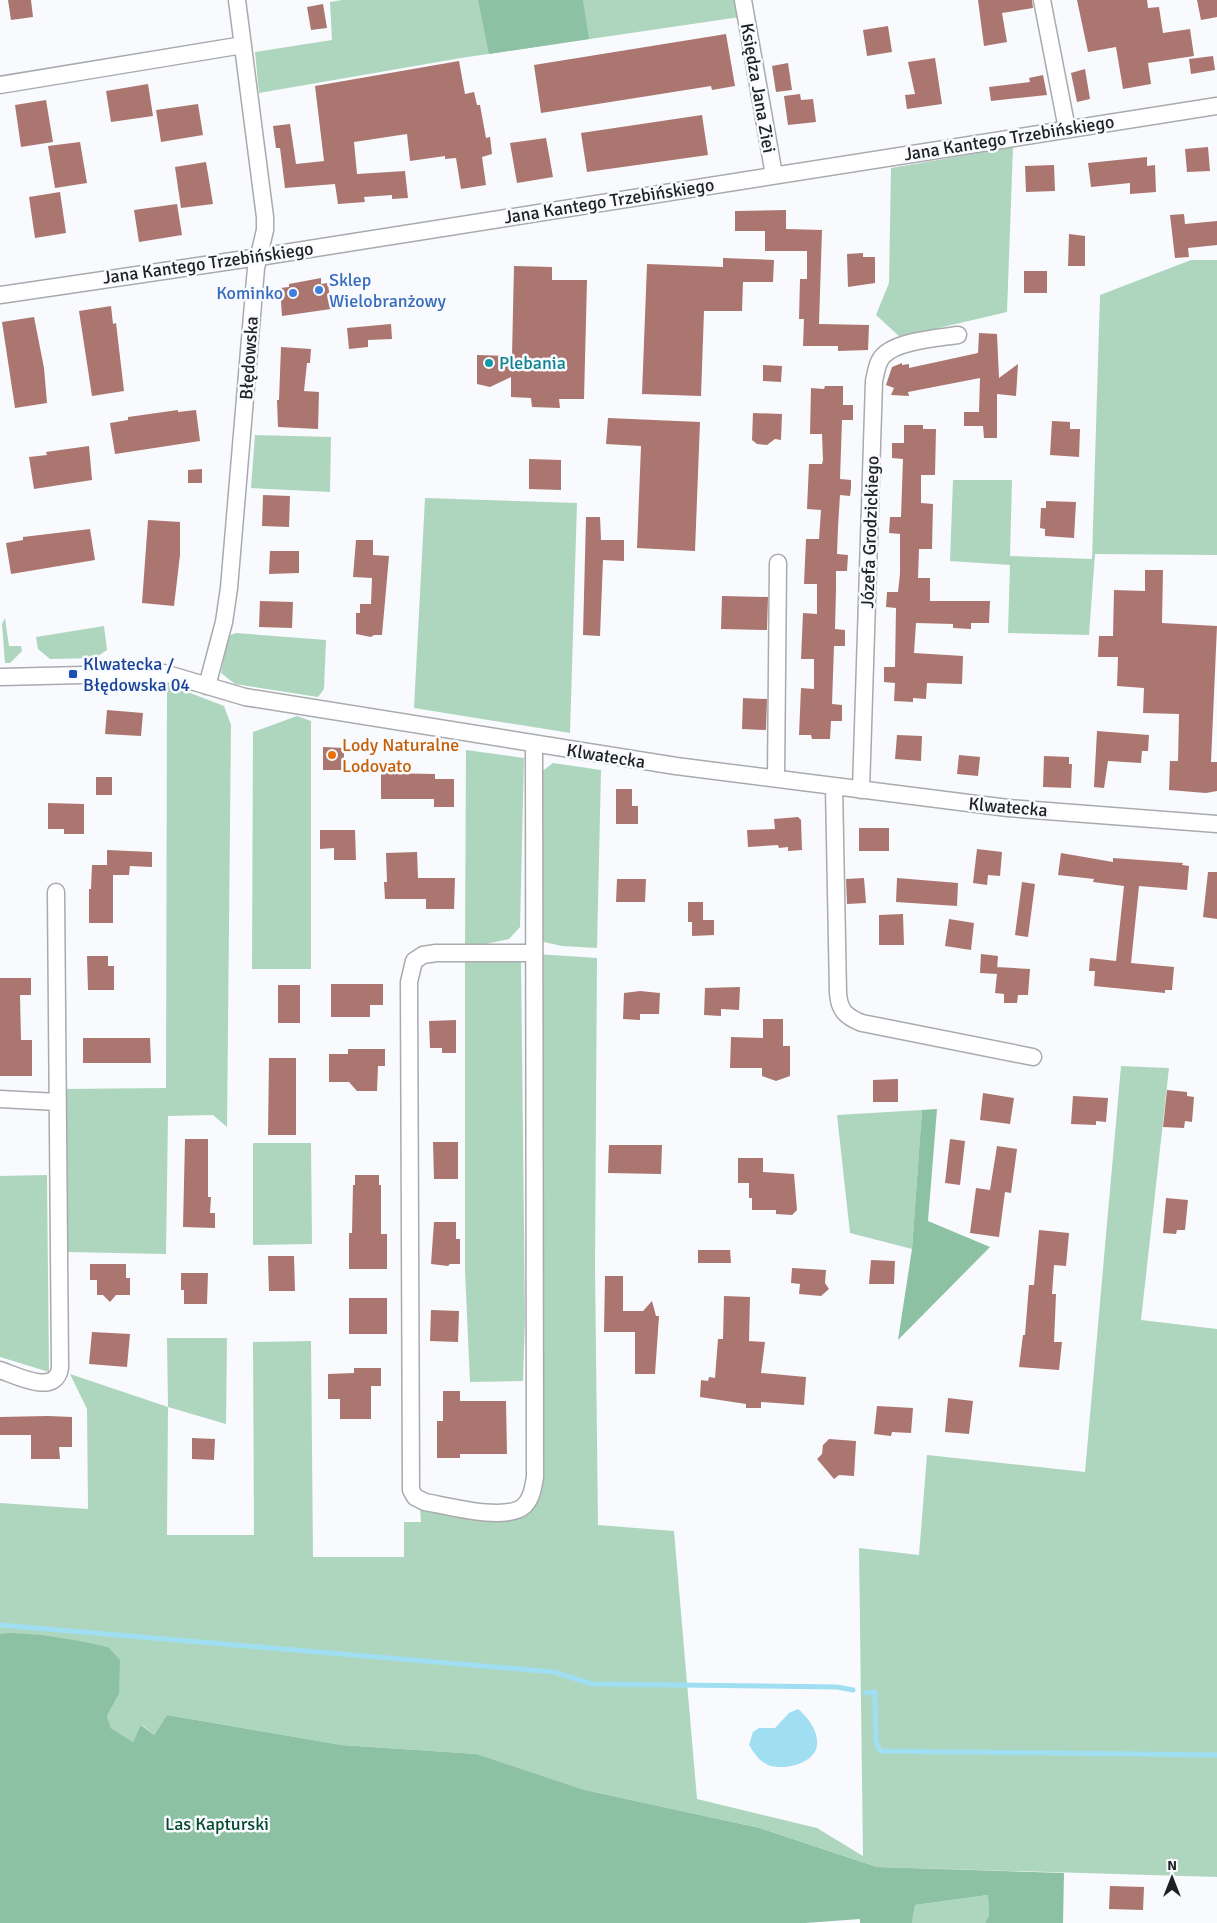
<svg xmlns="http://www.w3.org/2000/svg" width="1217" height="1923" font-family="Signika,sans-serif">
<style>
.green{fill:#aed6bf}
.forest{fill:#8dc1a4}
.water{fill:#a0def2}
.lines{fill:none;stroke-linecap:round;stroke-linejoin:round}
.stream{stroke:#a0def2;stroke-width:5}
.building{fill:#ab766f}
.street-casing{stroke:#a9aaae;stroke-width:19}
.street{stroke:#fff;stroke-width:16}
.shop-dot{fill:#3f7fe0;stroke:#f8fafe;stroke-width:2}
.culture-dot{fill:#0f9aa8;stroke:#f8fafe;stroke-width:2}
.transit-dot{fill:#1a4fb4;stroke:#f8fafe;stroke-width:2}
.food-dot{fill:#e8710a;stroke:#f8fafe;stroke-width:2}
.labels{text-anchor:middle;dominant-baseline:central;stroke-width:5;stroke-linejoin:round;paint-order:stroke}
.street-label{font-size:18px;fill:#1f2021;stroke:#f8fafe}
.shop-label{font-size:18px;fill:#366cbe;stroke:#f8fafe;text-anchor:start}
.culture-label{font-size:18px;fill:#0d838f;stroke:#f8fafe;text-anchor:start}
.transit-label{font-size:18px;fill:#164399;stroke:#f8fafe;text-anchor:start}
.food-label{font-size:18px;fill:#c56008;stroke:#f8fafe;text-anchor:start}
.park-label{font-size:18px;fill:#05492e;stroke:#f8fafe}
</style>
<rect width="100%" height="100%" fill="#f8fafe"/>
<path class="green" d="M342,0h395l3,17 -279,41 -202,35 -4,-41 77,-12 -2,-38z
M1013,147l-6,165 -107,25 -24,-22 13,-32 2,-115z
M1191,260h26v295l-122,-1 -6,81 -81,-2 2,-68 -60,-4 3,-81h59l-2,76 82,3 8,-264z
M255,435l76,2 -1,55 -79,-4z
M425,498l152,5 -7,230 -156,-25z
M5,618l4,28h12l1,5 -12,12h-5l-3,-39z
M104,626l3,24 -12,8 -45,1 -12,-10 -2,-12z
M236,633l90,7 -2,49 -6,8 -83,-13 -14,-11 7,-37z
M167,684l57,22 7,19 -4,402 -14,-12 -45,1 -2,138 -100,-2 -4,-163 104,-1z
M297,716l14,5v248h-59l1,-237z
M466,750l58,8 -4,169 -11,12 -32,7 -12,-1z
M553,763l48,7 -4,178 -35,-2 -18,-4 -9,-10 5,-159z
M536,954l61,4 -2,308 3,259 76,6 23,268 120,29 46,28 -4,-308 60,7 8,-100 158,17 36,-406 48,2 -28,252 76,9v548l-340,-10 -117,-39 -175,-38 -108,-36 -135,-9 -175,-30 -13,20 -12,-10 -9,17 -22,-14 -4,-12 12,-22 -11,-47 -64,-12 -44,-1v-131l88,6 -1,-100 -17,-35 98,33 -1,-69h60l-1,86 -58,-17 -1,128h87l-1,-193 58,-1 2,216h91v-35h17l-1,-13 22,1 93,-7 6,-11 -6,-127z
M521,958l4,360 -2,63 -53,1 -5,-112v-309z
M922,1110l-10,139 -62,-16 -13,-118z
M253,1143h58l1,101 -59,1z
M47,1175l2,197 -49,-15v-181z
M988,1895l1,20 -4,8h-73l3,-18z"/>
<path class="forest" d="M478,0h105l6,39 -100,15z
M937,1109l-9,112 62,26 -92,93 14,-91 10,-139z
M10,1633l34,2 41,7 23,5 12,13 -1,34 -12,22 4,12 22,14 8,-17 13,10 13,-20 175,30 135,9 108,36 175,38 117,39 187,6 -1,50h-78l4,-8 -1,-20 -73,10 -3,18h-52v-4l-55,4h-805v-289z"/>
<path class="water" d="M798,1709c9,7 21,23 19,36 -2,19 -34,26 -49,20 -9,-4 -14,-12 -19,-20l4,-13 6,-4h16l14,-15z"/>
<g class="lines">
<path class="stream" d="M0,1625l554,47 38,12 245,3 16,3
M865,1693l10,-1 1,49 4,10 337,4"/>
</g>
<path class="building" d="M8,0h23l2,17 -22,3z
M978,0h54l1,8 -31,5 5,29 -23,4z
M1077,0h70l1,8 11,-1 4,26 27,-4 4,27 -46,7 3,21 -28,5 -7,-42 -28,5z
M1197,0h20v17l-16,3z
M323,4l4,24 -16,2 -4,-23z
M888,26l4,26 -25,4 -4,-26z
M726,34l9,52 -23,4 -1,-4 -170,27 -7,-48z
M1213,56l2,14 -24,4 -2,-15z
M935,58l7,46 -35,5 -2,-14 10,-1 -7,-32z
M459,61l6,33 9,-2 3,13h3l6,33 4,-1 2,17 -10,3 4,28 -25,4 -5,-31 -11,1v-3l-35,5 -3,-27 -53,8 3,32 48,-3 3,27 -16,1v-4l-28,2 1,5 -27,2 -3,-20 -50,4 -5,-40h-4l-3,-22 17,-2 6,40 28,-3 -9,-75z
M788,63l4,27 -16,2 -4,-26z
M1085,69l5,30 -13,3 -6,-29z
M1043,75l4,20 -56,6 -2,-14 41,-5 -1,-4z
M148,84l5,32 -42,6 -5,-31z
M800,94l1,6 12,-1 3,23 -28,3 -4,-29z
M46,100l7,42 -32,5 -6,-42z
M198,104l5,31 -42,7 -5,-32z
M702,115l6,40 -121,17 -6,-39z
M546,138l7,39 -36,6 -7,-40z
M80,142l7,41 -32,5 -7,-42z
M1208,147l2,24 -23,1 -2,-23z
M1147,157v9l8,-1 1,27 -26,2v-11l-39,4 -3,-24z
M206,162l7,42 -32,4 -6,-41z
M1054,165l1,26 -29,1 -1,-26z
M60,192l6,41 -31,5 -6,-41z
M177,204l5,31 -43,7 -5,-32z
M786,210v19l36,1 -3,94 50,1 -1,25 -30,1v-5h-35l1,-27h-5l1,-40h7v-28h-42v-20h-30v-20z
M1184,214l1,10 32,-3v24l-29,3 1,9 -14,1 -5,-43z
M1069,234l16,2v30h-17z
M863,253v4h12v26l-27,4 -1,-33z
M723,258l51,2 -1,22h-30l-1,29h-38l-3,85 -59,-2 5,-130 76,3z
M514,266l38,1v13h35l-3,119h-25l1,9 -28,-1 -1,-9 -20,-1v-20l-21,10 -13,-3v-29l35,1z
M1024,271h23v22h-23z
M321,278v6l7,-1 3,26 -49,7 -2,-28 9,-1v-3z
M111,306l2,18 3,-1 8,68 -32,5 -13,-85z
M34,317l10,51 3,35 -32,5 -13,-86z
M391,324l1,15 -24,1v7l-19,2 -2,-21z
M979,333l18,1 2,44 19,-14 -2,32 -19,-2v44h-13l-1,-12h-19v-14h15l1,-34 -72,14 1,4 -18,-1 3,-7 -8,-3 6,-18 10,-4v2l7,-1v4l69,-15z
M281,347l30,2 -1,14h-3l-3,28 15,1 -1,37 -40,-2 -1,-27h2z
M763,365l19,1 -1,16 -18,-1z
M825,386h18v19h10v15h-11l-2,59 11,1v8l-1,8 -10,-1 -2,32 -1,27 11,1 -1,16h-11v18l-1,40 10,1v16h-11l-2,58 10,1v16h-11l-1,18h-18l-1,-4h-12l2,-47 13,1v-30h-13l2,-46 14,1v-30h-13l2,-45h13l2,-29 -14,-1 2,-45h13l1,-4 -1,-26h-12l1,-46 13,1z
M178,410v2l18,-2 4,31 -85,13 -5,-31 18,-3v-3z
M753,413l29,1 -1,26 -6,-1 -8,6 -10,-1 -5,-4z
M608,418l92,4 -5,129 -58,-3 4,-102 -35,-2z
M1052,421l18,1v7h10l-1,28 -29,-2z
M904,425h19v4h13l-1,46h-14v28l12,1 -1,45h-13l-1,29h12v23h60l-1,22h-18v6l-18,-1v-4l-37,-1 -2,30 49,3 -1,28 -35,-1 -1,16 -13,-1v4l-19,-1 1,-18 -11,-1v-15h11l1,-59 -10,-1 1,-15h11l2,-18v-40l-11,-1 1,-16h11l2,-58 -11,-1v-15h12z
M89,446l3,34 -58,9 -5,-32 18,-2 -1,-3z
M529,459l32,1v30l-32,-1z
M202,469v14h-14v-13z
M263,495l27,1 -1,31 -27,-1z
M1046,501l30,1 -2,36 -29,-2v-7l-5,-1 1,-20h5z
M586,517h14l1,23h23v21l-21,-1 -3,76 -17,-1z
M148,520l32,2v33l-6,51 -32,-3z
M90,529l5,31 -84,14 -5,-31 17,-3v-3z
M356,540h17v15l16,1 -7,79h-8l-3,2 -15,-3v-21h4v-9h11l1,-26 -19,-1z
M270,551h29v22l-30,1z
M1145,570h18l-1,53 55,3 -6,136h6v29l-11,2 -37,-3 1,-29h8l1,-47 -36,-1 1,-25 -27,-2 1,-29h-20l1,-21h14l1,-46 31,1z
M722,596l46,1 -1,33 -46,-1z
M260,601l33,1 -1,26 -33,-1z
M743,698l24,1 -1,31 -24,-1z
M107,710l36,3 -2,23 -36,-2z
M1097,731l52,4 -1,16h-6l-1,12 -33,-2 -4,27 -10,-1z
M897,735l25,1 -1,25 -26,-2z
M323,747l21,1v22h-21z
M959,755l21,2 -2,19 -21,-2z
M1044,756l25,1v7h3l-1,24 -28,-1z
M381,773l54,1v5h19v28h-20v-8h-53z
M96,777h16v18h-16z
M616,789h16v17h6v18h-22z
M48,803l36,1v30h-20v-5h-16z
M798,817l3,3 1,30 -14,1v-4l-9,1 -1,-3 -30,2 -1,-17 28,-1 -1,-10z
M859,828h30v23h-30z
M320,830h35l1,30h-22v-12l-14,1z
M977,849l25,3 -2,24 -12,-1 -1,10 -14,-2z
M107,850l45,2v15l-22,-1 -1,9h-16v48h-24v-34h2l1,-24h15z
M417,852l1,26h37l-1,31h-28v-10h-41l-1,-17h3l-1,-29z
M1061,853l52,9v-4l70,5 -1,2 7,1 -2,24 -48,-4 -8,77 43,4 -2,23h-7v3l-71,-7 1,-15h-6l1,-13 26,3 8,-75 -31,-4 1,-3 -36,-4z
M1208,872h9v47l-14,-2z
M864,878l2,25 -19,1 -1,-25z
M897,878l61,5 -1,23 -61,-4z
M617,879h29l-1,23h-29z
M1022,882l13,2 -7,53 -13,-2z
M688,902h15v18h11v15l-22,1v-14h-4z
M903,914l1,31h-25v-30z
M949,919l25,4 -3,27 -26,-4z
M981,954l17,2 -1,14v-3l33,2 -2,26h-10l-1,8h-13v-9l-9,-1 2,-19 -17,-1z
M87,956h21v10h6v24h-26z
M0,978h31v17h-11l1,45h11v36h-32z
M331,984h52v21h-13v12h-39z
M278,985h22v38h-22z
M740,987l-1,23 -18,-1v7l-17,-1 1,-27z
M640,991l20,2 -1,21h-19v6l-17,-1 1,-26z
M763,1019h20v27h7v30l-14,5 -14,-5v-8h-32l1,-31 32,1z
M456,1020v33h-14v-5h-12l-1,-27z
M83,1038h67l1,25h-68z
M348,1049h37v17h-7l-1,25h-20l-8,-9h-20v-28h19z
M269,1058h27v77h-28z
M898,1079v23h-25v-22z
M1167,1090l20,2v4l7,1 -2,25 -7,-1 -1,7 -21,-1z
M983,1093l31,5 -4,26 -30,-4z
M1073,1096l35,2 -2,24 -10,-1v4l-25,-1z
M185,1139h23v58h3l-1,16h5v15l-32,-1z
M950,1139l15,2 -5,44 -15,-2z
M433,1142h25v37h-24z
M609,1145h53l-1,29 -53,-1z
M997,1146l20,3 -6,44 -6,-1 -6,45 -29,-4 6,-45 14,2z
M738,1158h25v14l31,2 3,36 -5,5 -16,-1v-4h-24v-12h-3v-15h-11z
M355,1175h24v10h2v49h6v35h-38v-36h3l1,-48h2z
M1166,1198l22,2 -3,30h-8l-1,4 -13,-1z
M434,1222h22v17h4v25h-10l-2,2 -17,-2z
M1039,1230l30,3 -3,33 -12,-1 -2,29h4l-2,48h8l-3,28 -40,-3 4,-32h2l4,-50h5z
M698,1250h32l1,13h-33z
M268,1256h26l1,35h-26z
M871,1260l24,1 -1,23h-25z
M90,1264h36v14h4v17h-14l-6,7 -7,-7h-6v-15h-7z
M792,1268l34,2 -1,13 4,6 -8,7 -22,-2 1,-10 -9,-1z
M181,1273h27l-1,31h-23v-14h-3z
M605,1276h18v35h20l9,-10 4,15h3l-4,58h-20v-42h-31z
M724,1296l26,1 -1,44 16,1 -4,31 45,4 -2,28 -43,-3v6h-15v-4l-46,-7 1,-17 7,1 1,-4 6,1 3,-39h5z
M349,1298h38v36h-38z
M431,1310l28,1 -1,31 -28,-1z
M92,1332l38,2 -3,33 -38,-3z
M354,1368h27v18h-10v33h-31v-20h-12v-25l26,-1z
M443,1391h17v10h46l1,53h-47v4h-23v-37h6z
M948,1398l25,3 -4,33 -24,-2z
M877,1406l36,2 -2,25 -19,-1 -1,4 -17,-2z
M48,1416l24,1v30h-13l1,12h-29v-24h-31v-18z
M192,1438l23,1 -1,21 -22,-1z
M829,1439l27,2 -2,35 -15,-1 -5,4 -17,-20 5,-5 1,-9z
M1110,1886l34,1 -1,23 -34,-1z"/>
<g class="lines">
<g class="street-casing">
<path id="street" d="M743,0l31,175
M1042,0l25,129
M0,85l243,-40
M0,295l259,-38 958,-151
M0,677l164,-4 81,24 431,69 332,42 209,16
M207,686l17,-64 5,-34 27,-320 9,-38v-13l-28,-217
M776,778l2,-215
M834,787l4,206c1,17 8,24 24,30l171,34
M861,790l13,-409c2,-8 3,-19 9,-25 13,-15 55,-18 75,-21
M533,953h-97l-13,2 -9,6 -5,21 2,508 4,7 10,5c23,4 81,20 99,4 8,-8 9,-18 11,-29l-1,-732
M0,1099l57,3
M0,1370c17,6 56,26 60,-2l-4,-476"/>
</g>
<use href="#street" class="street"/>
</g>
<g class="shop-dot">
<circle cx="319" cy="290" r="5"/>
<circle cx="293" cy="293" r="5"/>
</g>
<circle class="culture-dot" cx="489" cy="363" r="5"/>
<rect class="transit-dot" x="68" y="669" width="10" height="10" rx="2.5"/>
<circle class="food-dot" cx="332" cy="755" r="5"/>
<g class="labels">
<g class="street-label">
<text transform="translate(758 88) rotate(80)">Księdza Jana Ziei</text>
<text transform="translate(1009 138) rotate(-9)">Jana Kantego Trzebińskiego</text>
<text transform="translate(609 201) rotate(-9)">Jana Kantego Trzebińskiego</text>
<text transform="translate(208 263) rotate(-8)">Jana Kantego Trzebińskiego</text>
<text transform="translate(249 358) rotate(-86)">Błędowska</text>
<text transform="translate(870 532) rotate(-88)">Józefa Grodzickiego</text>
<text transform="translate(606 756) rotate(9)">Klwatecka</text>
<text transform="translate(1008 807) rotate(5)">Klwatecka</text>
</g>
<g class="shop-label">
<text x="329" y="280">Sklep<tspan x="329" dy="21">Wielobranżowy</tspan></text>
<text x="283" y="293" text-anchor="end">Kominko</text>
</g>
<g class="culture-label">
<text x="499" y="363">Plebania</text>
</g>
<g class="transit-label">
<text x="83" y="664">Klwatecka /<tspan x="83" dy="21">Błędowska 04</tspan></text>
</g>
<g class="food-label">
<text x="342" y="745">Lody Naturalne<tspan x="342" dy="21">Lodovato</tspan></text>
</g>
<g class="park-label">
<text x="217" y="1824">Las Kapturski</text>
</g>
</g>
<g transform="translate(1172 1878)" stroke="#f8fafe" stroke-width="4" paint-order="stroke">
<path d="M0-4L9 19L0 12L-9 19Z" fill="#1f2021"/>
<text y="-8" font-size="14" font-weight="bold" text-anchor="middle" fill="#1f2021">N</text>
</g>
</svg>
